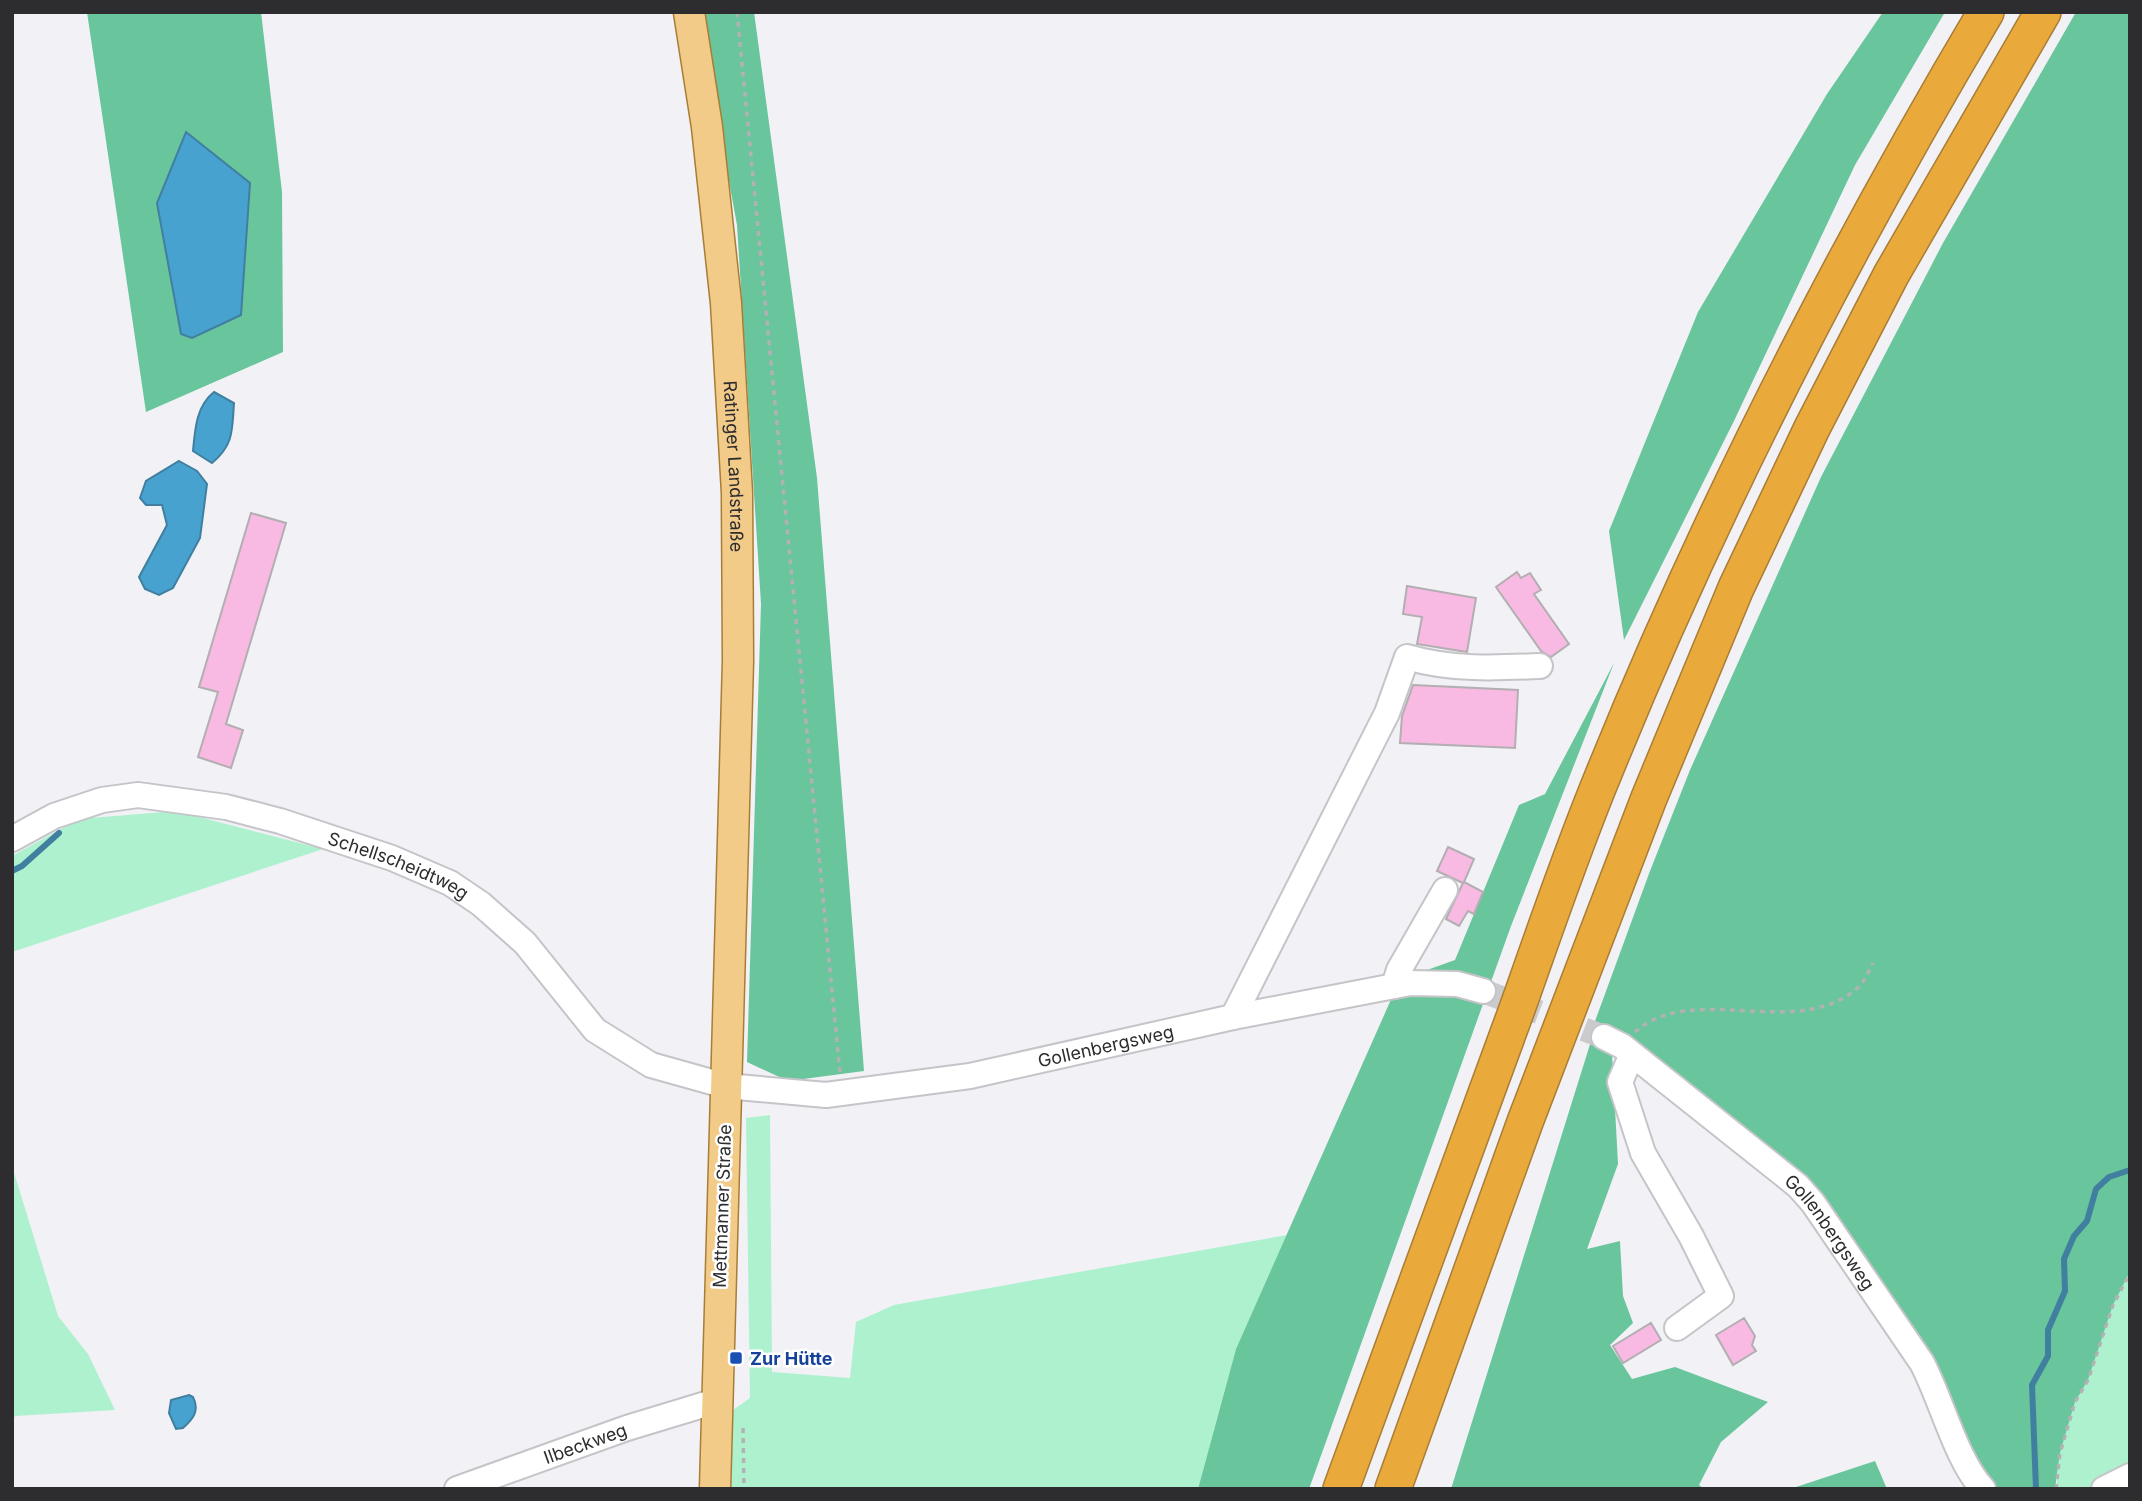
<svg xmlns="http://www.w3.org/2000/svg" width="2142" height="1501" font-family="Inter,sans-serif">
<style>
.green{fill:#adf1cf}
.forest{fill:#69c59b}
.water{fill:#48a2d0;stroke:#407f9f;stroke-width:2}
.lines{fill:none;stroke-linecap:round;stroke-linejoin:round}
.stream{stroke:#407f9f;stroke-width:6}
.building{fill:#f8bae2;stroke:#b2aeb1;stroke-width:2}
.minor-tunnel{stroke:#cbcacd;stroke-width:24;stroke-dasharray:24 12;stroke-linecap:butt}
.minor-casing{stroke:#c5c4c8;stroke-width:28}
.major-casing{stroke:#a87d36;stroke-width:33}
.highway-casing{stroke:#a87d36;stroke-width:38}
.path{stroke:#b2b1b4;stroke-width:3.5;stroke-dasharray:5 5;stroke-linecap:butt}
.minor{stroke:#fff;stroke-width:24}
.major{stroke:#f2cb89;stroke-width:30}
.highway{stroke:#eaa93b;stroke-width:35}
.transit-dot{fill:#1a4fb4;stroke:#fff;stroke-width:2.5}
.labels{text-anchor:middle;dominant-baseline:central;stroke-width:5;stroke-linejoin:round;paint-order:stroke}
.street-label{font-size:18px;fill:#2d2c2e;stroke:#fff}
.transit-label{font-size:18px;font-weight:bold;fill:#164399;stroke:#fff;text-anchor:start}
</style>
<rect width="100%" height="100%" fill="#f2f1f5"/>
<path class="green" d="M176,811l147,38 -311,103v-96l67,-37z
M770,1115l2,257 78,6 6,-56 38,-17 393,-70 -51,114 -38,140h-467l2,-79 17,-12 -4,-280z
M12,1166l46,150 30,38 27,56 -100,6 -3,10z
M2130,1273v197l-36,19h-38l4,-36 15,-51 13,-22 25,-75z"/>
<path class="forest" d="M87,12h174l21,180 1,160 -137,60z
M698,12h56l63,466 47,593 -76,10 -41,-19 14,-458 -24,-379z
M1883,12h62l-90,153 -122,258 -109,217 -15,-109 89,-219 129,-218z
M2076,12h54v1260l-17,33 -25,75 -13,22 -15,51 -5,36h-57l-19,-23 -48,-107 -115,-169 -24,-26 -156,-113 -42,-27 56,-153 40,-101 131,-293 122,-234z
M1614,663l-103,263 -202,563h-111l38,-140 157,-354h33l1,-25 28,-10 64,-155 26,-11z
M1592,1038l20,15 6,111 -31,85 33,-8 3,55 10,27 -23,22 22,34 43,-12 93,35 -47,40 -22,43 5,4h-253z
M1875,1461l12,28h-97z"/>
<path class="water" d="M186,132l64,51 -9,132 -49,23 -11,-4 -24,-131z
M214,392l20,11c-2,27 0,42 -22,60l-19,-12c2,-21 3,-45 21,-59z
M179,461l18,10 10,13 -7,54 -27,50 -14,7 -14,-6 -6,-12 28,-52 -5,-20h-16l-6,-7 6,-17z
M189,1395l4,2c7,14 0,22 -10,31l-7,1 -7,-16 2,-13z"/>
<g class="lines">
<path class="stream" d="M12,871l10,-5 37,-33
M2036,1489l-4,-104 16,-29v-26l17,-39 -1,-32 10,-23 13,-15 9,-32 13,-12 21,-7"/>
</g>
<path class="building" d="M251,513l35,10 -60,201 17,6 -12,38 -33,-11 20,-65 -19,-5z
M1517,572l4,6 9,-5 11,17 -7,4 35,50 -18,13 -10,-6 -45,-64z
M1407,586l69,12 -9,54 -50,-8 5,-27 -19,-3z
M1413,685l105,5 -3,58 -115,-5 2,-27z
M1448,847l26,12 -10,23 19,10 -9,22 -6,-3 -9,15 -13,-7 17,-36 -26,-12z
M1744,1318l11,18 -3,9 4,6 -23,14 -17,-30z
M1651,1323l10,17 -38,23 -10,-17z"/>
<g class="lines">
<path class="minor-tunnel" d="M1483,991l121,46"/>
<g class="minor-casing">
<g id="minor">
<path id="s1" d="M12,839l42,-23 48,-16 36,-5 88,12 54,14 112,37 58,25 31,21 44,39 70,87 56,35 75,21 100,9 144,-19 263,-59 177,-34 47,1 26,7"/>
<path d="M1394,986l5,-16 46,-80"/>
<path d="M1233,1017l154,-304 20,-56c43,13 88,11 133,9"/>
<path id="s2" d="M1604,1037l18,9 176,140 15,17 109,160c20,38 34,97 61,126"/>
<path d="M1632,1054l-12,28 23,71 48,83 30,60 -44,32"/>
<path id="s3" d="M457,1489l170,-61 89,-27"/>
<path d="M2104,1489l26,-13"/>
</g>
</g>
<g class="major-casing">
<g id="major">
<path id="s4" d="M689,12l18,115 19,176 11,190 1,168 -23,828"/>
</g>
</g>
<g class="highway-casing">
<path id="highway" d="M1341,1489c58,-160 117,-320 176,-480 28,-79 55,-159 87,-236 107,-264 237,-517 382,-761
M1393,1489l132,-367 124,-324 87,-210 76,-160 79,-153 152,-263"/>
</g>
<path class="path" d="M737,12l103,1061
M1635,1032c58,-51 158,8 220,-42 9,-6 13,-18 18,-27
M743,1428l1,61
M2056,1489l4,-36 15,-51 13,-22 25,-75 17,-32"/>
<use href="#minor" class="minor"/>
<use href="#major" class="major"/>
<use href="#highway" class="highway"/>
</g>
<rect class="transit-dot" x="729" y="1351" width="14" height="14" rx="3.5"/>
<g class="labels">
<g class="street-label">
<text stroke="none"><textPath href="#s4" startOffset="457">Ratinger Landstraße</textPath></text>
<text stroke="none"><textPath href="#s1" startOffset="406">Schellscheidtweg</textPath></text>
<text stroke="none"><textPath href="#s1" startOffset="1197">Gollenbergsweg</textPath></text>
<text transform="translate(722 1206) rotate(-88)">Mettmanner Straße</text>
<text stroke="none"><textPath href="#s2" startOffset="301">Gollenbergsweg</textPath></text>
<text stroke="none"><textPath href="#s3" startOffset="136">Ilbeckweg</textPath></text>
</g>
<g class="transit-label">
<text x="750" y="1358">Zur Hütte</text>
</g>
</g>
<rect width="2142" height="1501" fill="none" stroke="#2d2c2e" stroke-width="28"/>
</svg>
